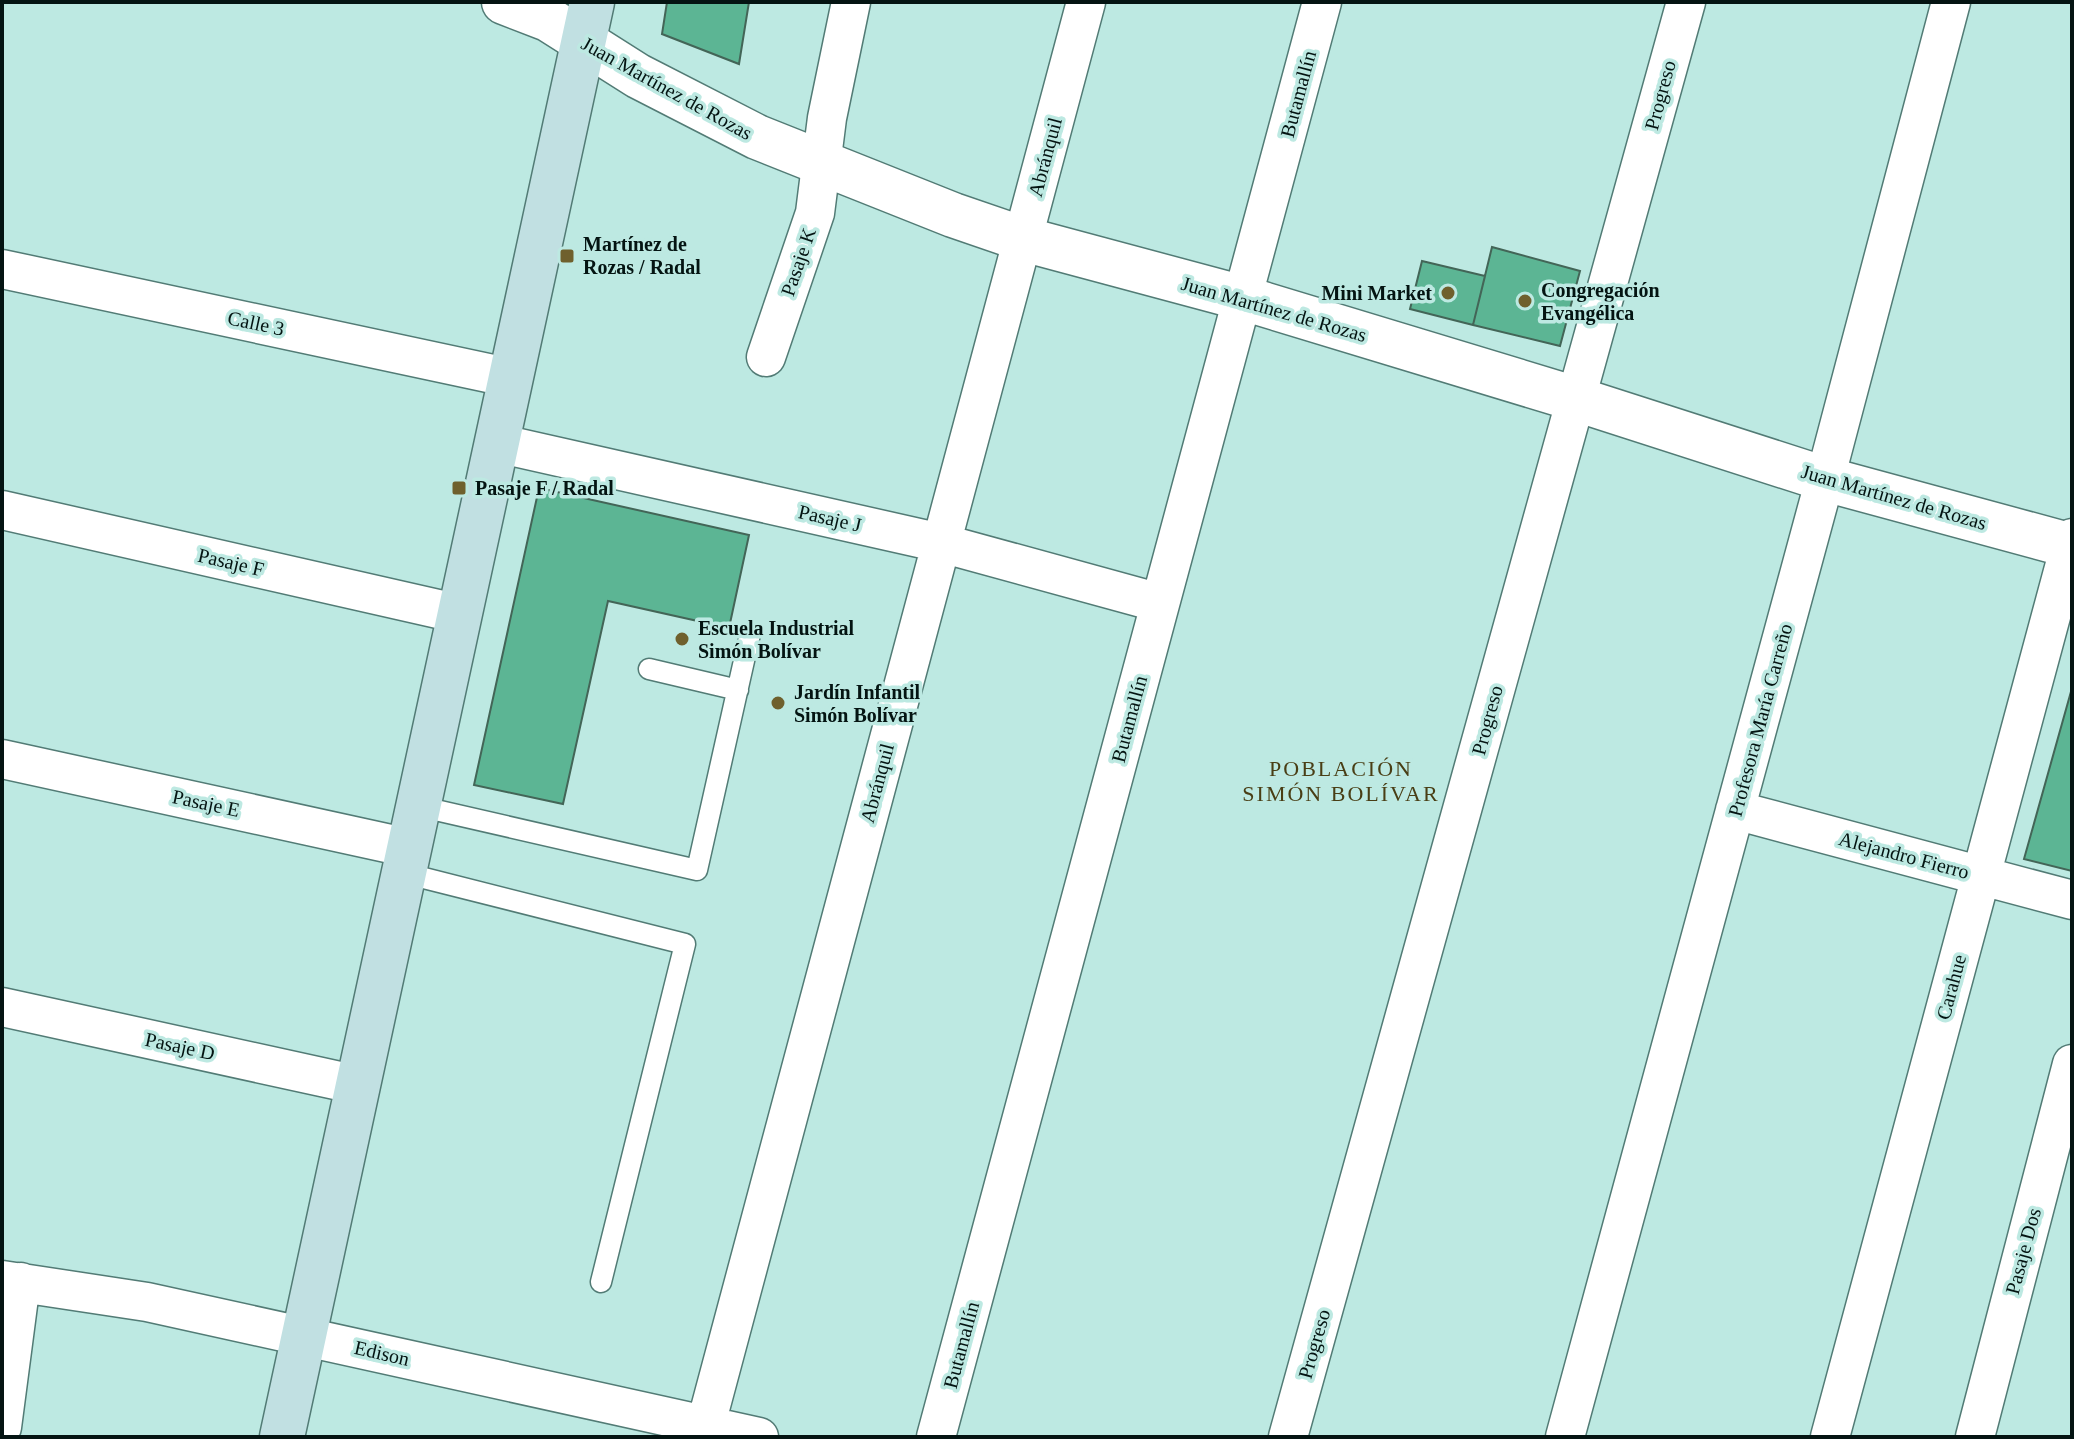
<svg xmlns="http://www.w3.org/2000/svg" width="2074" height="1439" font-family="Georgia,serif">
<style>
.building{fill:#5cb594;stroke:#436557;stroke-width:2}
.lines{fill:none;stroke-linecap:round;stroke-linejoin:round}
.service-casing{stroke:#527b75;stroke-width:23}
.minor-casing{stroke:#527b75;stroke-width:41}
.tertiary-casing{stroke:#527b75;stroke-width:47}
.secondary-casing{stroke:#527b75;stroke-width:47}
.service{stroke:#fff;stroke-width:20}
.minor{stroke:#fff;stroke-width:38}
.tertiary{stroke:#fff;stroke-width:44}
.secondary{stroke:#c1e0e2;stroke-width:44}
.poi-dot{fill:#6f602d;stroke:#bde9e2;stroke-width:3}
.labels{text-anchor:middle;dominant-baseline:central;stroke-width:7;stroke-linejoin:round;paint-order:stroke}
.street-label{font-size:20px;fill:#041412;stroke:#bde9e2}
.poi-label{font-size:20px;font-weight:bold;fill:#041412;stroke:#bde9e2;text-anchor:start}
.neighbourhood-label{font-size:22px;letter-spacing:2px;fill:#493e15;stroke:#bde9e2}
</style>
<rect width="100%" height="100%" fill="#bde9e2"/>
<path class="building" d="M667,2h82l-10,62 -77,-30z
M1492,247l88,24 -20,75 -87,-21z
M1422,261l63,15 -12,49 -63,-16z
M539,488l210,47 -20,93 -121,-27 -45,203 -89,-19z
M2072,688v183l-48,-12z"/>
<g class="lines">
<g class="service-casing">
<path id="service" d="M649,669l89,21
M418,806l279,64 53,-236
M404,873l281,71 -84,338"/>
</g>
<g class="minor-casing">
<path id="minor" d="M2,269l509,109
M766,357l49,-144 12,-95 24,-116
M497,443l444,100 219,60
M2,510l458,104
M2,759l407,89
M1735,810l337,90
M2,1007l356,78
M2,1280l145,22 612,135
M706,1424l380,-1422
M2,1427l19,-145
M936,1437l386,-1435
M1288,1437l398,-1435
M1565,1437l260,-958 126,-477
M1830,1437l242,-899
M1975,1437l97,-373"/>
</g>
<g class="tertiary-casing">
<path id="tertiary" d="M504,2l44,17 90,57 119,61 196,78 70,24 220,59 333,101 249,80 247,67"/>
</g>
<g class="secondary-casing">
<path id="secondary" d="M282,1437l310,-1435"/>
</g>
<use href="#service" class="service"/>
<use href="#minor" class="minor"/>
<use href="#tertiary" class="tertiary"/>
<use href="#secondary" class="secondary"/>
</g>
<g class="poi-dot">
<rect x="559" y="248" width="16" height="16" rx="4"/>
<circle cx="1448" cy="293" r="8"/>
<circle cx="1525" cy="301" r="8"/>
<rect x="451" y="480" width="16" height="16" rx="4"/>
<circle cx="682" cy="639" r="8"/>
<circle cx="778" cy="703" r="8"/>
</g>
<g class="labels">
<g class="street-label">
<text transform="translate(667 88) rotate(29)">Juan Martínez de Rozas</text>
<text transform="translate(1298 94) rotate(-75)">Butamallín</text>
<text transform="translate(1660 95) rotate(-75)">Progreso</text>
<text transform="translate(1045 157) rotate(-75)">Abránquil</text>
<text transform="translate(798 262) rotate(-71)">Pasaje K</text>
<text transform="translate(1274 309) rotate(16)">Juan Martínez de Rozas</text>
<text transform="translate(256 323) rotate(12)">Calle 3</text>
<text transform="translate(1894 497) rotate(16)">Juan Martínez de Rozas</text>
<text transform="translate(830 518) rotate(13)">Pasaje J</text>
<text transform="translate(231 562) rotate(13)">Pasaje F</text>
<text transform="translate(1129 719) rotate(-75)">Butamallín</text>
<text transform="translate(1487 720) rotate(-75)">Progreso</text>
<text transform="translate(1760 720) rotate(-75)">Profesora María Carreño</text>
<text transform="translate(877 783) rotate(-75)">Abránquil</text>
<text transform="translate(206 803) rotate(12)">Pasaje E</text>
<text transform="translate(1904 855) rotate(15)">Alejandro Fierro</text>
<text transform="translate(1951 987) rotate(-75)">Carahue</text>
<text transform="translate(180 1046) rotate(12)">Pasaje D</text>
<text transform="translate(2023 1251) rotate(-75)">Pasaje Dos</text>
<text transform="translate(1314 1344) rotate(-74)">Progreso</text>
<text transform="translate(961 1345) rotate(-75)">Butamallín</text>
<text transform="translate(382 1353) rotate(13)">Edison</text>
</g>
<g class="poi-label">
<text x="583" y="244">Martínez de<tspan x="583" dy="23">Rozas / Radal</tspan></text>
<text x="1541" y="290">Congregación<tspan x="1541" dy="23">Evangélica</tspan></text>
<text x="1432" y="293" text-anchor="end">Mini Market</text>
<text x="475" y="488">Pasaje F / Radal</text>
<text x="698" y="628">Escuela Industrial<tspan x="698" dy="23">Simón Bolívar</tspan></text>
<text x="794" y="692">Jardín Infantil<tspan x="794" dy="23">Simón Bolívar</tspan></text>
</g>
<g class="neighbourhood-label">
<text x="1341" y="768">POBLACIÓN<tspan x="1341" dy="25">SIMÓN BOLÍVAR</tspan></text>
</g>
</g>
<rect width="2074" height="1439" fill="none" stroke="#041412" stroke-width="8"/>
</svg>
